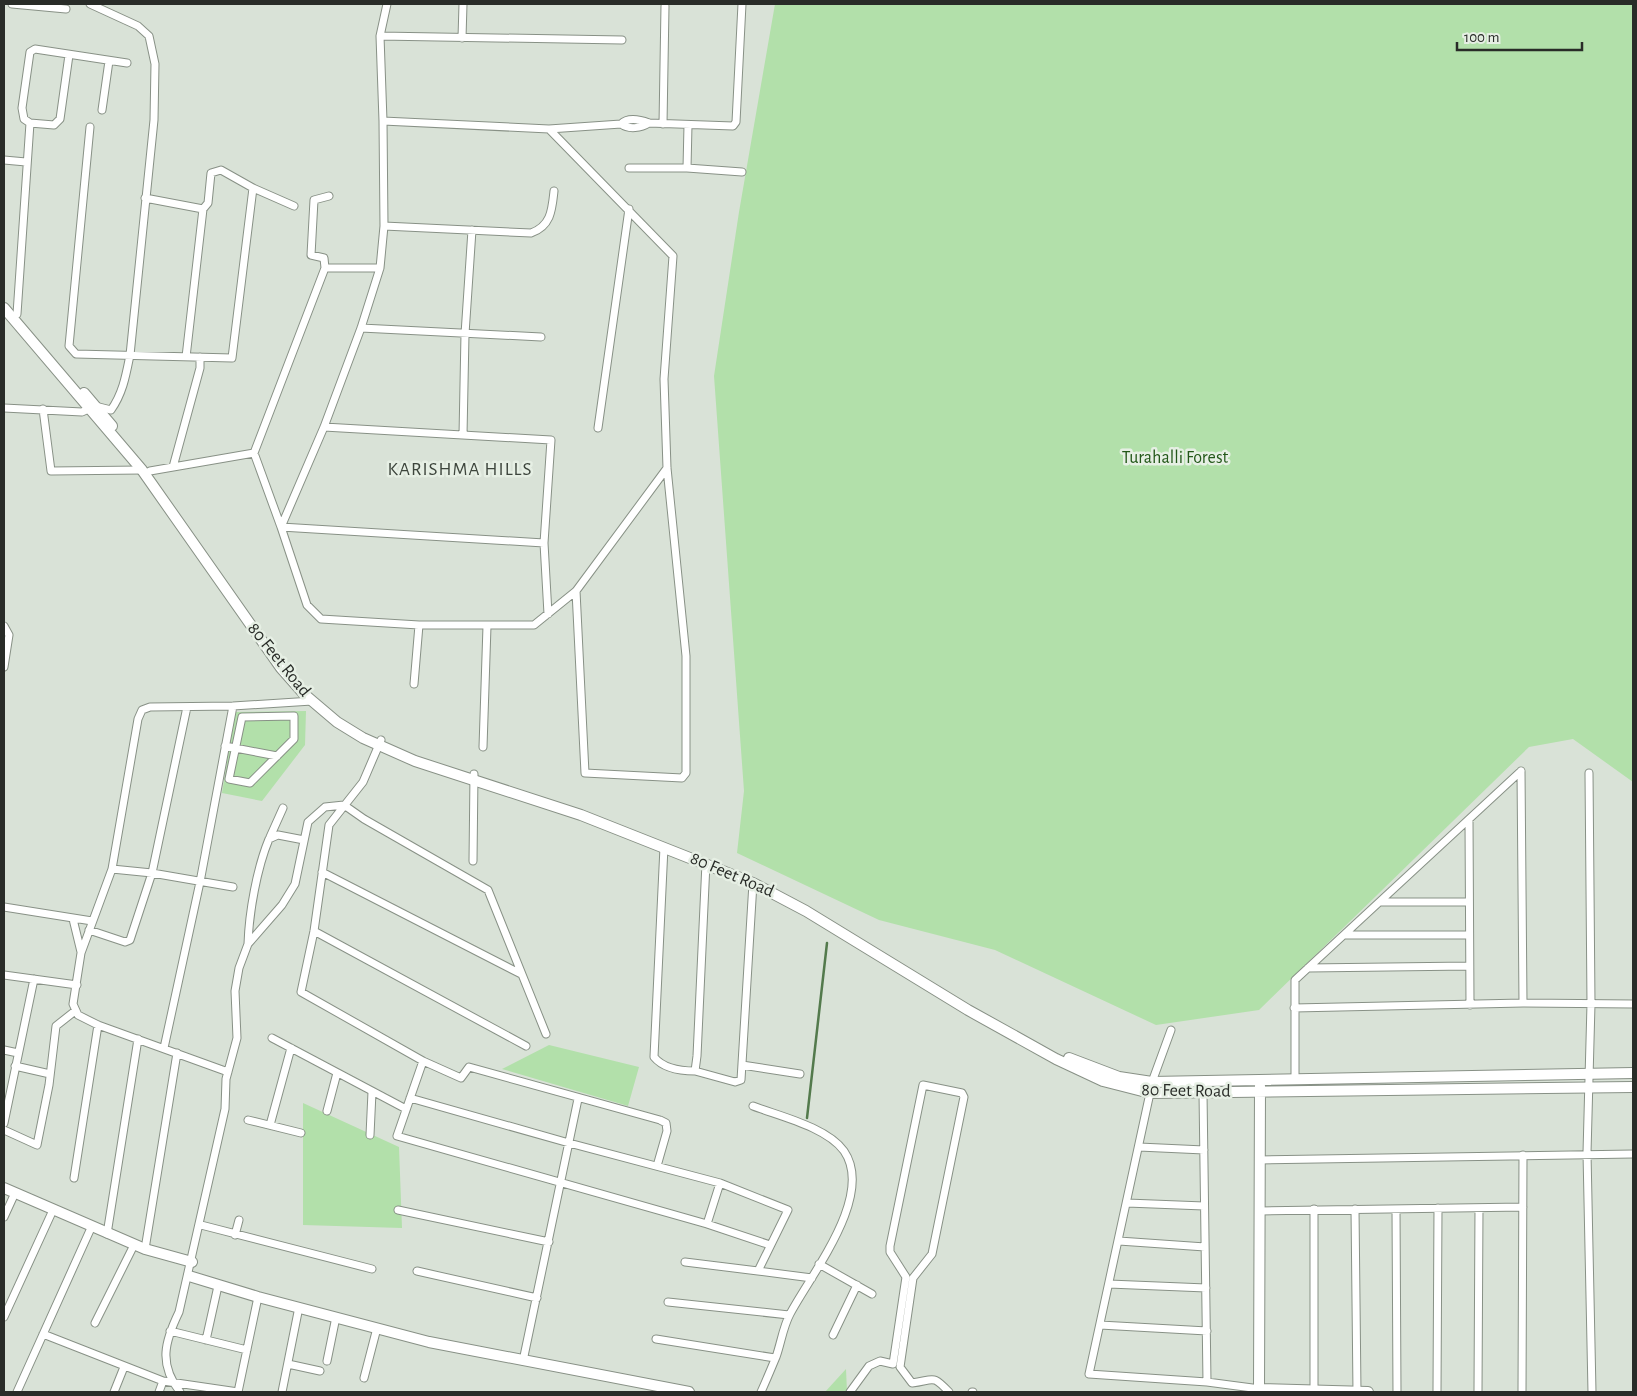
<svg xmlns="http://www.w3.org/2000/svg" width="1637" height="1396" font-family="'Alegreya Sans',sans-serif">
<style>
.green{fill:#b2e0aa}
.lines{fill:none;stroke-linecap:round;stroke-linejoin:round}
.stream{stroke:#537a4c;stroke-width:2.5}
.street-casing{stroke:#889186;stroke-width:9}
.secondary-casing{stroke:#889186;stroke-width:12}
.street{stroke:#fff;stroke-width:7}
.secondary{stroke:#fff;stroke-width:10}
.labels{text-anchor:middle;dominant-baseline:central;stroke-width:5;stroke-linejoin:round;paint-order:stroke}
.park-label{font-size:18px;fill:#235819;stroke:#e6efe4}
.street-label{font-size:18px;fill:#292c28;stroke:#e6efe4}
.neighbourhood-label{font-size:19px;letter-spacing:1px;fill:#3d453c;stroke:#e6efe4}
</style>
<rect width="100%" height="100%" fill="#d9e2d7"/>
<path class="green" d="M775,4h858v778l-60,-43 -44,8 -270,263 -103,15 -161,-75 -116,-30 -142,-67 7,-62 -30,-415 25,-164z
M306,711l-1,34 -43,56 -40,-8 13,-81z
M549,1045l90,22 -11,39 -126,-37z
M303,1103l96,44 3,81 -99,-3z
M846,1369l1,23h-22z"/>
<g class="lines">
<path class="stream" d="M807,1118l20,-175"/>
<g class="street-casing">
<path id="street" d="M12,4l54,5
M380,36l242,4
M462,38l1,-34
M102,110l7,-49
M383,121l-3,-85 7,-32
M30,123l24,2 6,-6 9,-64
M621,124c8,6 20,4 28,-1
M663,124l2,-118
M688,125l-1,43 55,4
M90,127l-21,219 7,8 156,4 21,-170
M549,129l72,-5c7,-7 20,-4 28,-1l84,3 3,-4 6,-118
M4,160l22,2
M629,168h58
M145,198l58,11 5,-6 3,-30 10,-3 32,18 41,18
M384,226l147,7c20,-7 21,-23 23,-42
M325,268l-1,-10 -13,-3 3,-55 15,-4
M17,314l13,-191 -6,-4 -2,-11 8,-56 5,-3 92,14
M361,328l180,9
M186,357l17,-148
M4,408l78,4 13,-6 16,4c12,-17 15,-35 19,-55l24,-235 1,-56 -6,-28 -11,-10 -48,-22
M43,409l8,62 91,-1
M324,427l227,13 -7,103 4,71
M598,428l31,-219
M463,435l2,-101 7,-104
M254,453l71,-185h55
M173,467l27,-99v-11
M150,471l104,-18 27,74 263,16
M576,591l9,182 97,5 4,-5v-117l-19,-188 -3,-89 9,-123 -124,-127 -166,-8 1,105 -4,42 -19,60 -37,99 -43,100 26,78 14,14 98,6h115l42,-34 91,-123
M4,626l5,9 -5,32
M414,684l5,-59
M294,716v23l-44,44 -21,-4 13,-62z
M381,740l-18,42 -34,43 -15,106 -13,61 122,69 -26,75 310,88 63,21
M225,746l52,10
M483,747l4,-121
M1521,771l2,232
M1589,773l2,231 -4,149 5,239
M1469,820l1,185
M270,837l13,-29
M664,847l-10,210c9,11 27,14 41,14l2,-15 9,-193
M473,861l1,-87
M112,869l40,4 81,14
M322,872l199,102
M1380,902h89
M4,907l88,14
M73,919l8,33
M89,930l36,12 5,-2 22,-67 35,-166
M314,931l212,115
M1344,935h125
M248,944c1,-32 9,-76 21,-105l9,-4 26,5
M1308,968l161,-2
M4,975l73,10
M1294,1008l229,-5 110,1
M272,1038l134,71
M164,1048l36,-166 33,-176
M4,1050l14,3
M423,1061l38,17 8,-11 191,53 6,3 1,8 -10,35
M742,1065l58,9
M15,1066l35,8
M695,1071l40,11 6,-2 12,-197
M228,1072l-130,-47 -20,-10 -5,-11 8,-51 31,-84 26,-150 4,-9 8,-3 83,-1 79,-5
M1295,1078v-98l226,-209
M1152,1082l19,-52
M1150,1093l-61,281 118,8 53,7
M1203,1093l4,289
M410,1098l159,45 151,40 68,27 -30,61 54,7
M753,1106c26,10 74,21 91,45 31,45 -33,123 -54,163 -7,13 -9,29 -14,43 -5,12 -10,24 -15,35
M327,1111l10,-38
M248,1120l53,13
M4,1123l30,-144
M270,1125l21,-77
M4,1130l33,15 12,-60 7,-59 19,-15
M370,1135l2,-43
M1139,1147l65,3
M1259,1160l374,-6
M74,1178l24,-153
M1127,1203l77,3
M1355,1209l2,183
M1396,1209l1,183
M398,1210l151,32
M1261,1211l262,-4
M4,1217l11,-24
M707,1224l13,-41
M201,1225l171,44
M107,1234l31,-195
M235,1235l4,-15
M1119,1241l86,6
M145,1249l32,-196
M685,1262l73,9
M819,1264l53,30
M417,1271l120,27
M1109,1284l97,4
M668,1302l121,13
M4,1317l49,-107
M95,1323l39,-78
M1100,1325l107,6
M170,1331l77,19
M43,1334l120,47 75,11
M833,1335l24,-50
M656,1339l119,19
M206,1340l12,-54
M327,1361l9,-44
M523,1361l55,-262
M288,1364l32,7
M364,1378l13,-50
M1314,1391v-182
M17,1392l74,-164
M114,1392l10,-25
M159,1392l4,-11
M180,1392c-22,-28 -15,-51 -1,-80l46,-203 1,-30 11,-41 -2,-47 4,-23 9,-24 34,-39 13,-21 13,-62 17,-15 19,-2 20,14 124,71 58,144
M238,1392l20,-95
M282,1392l17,-85
M850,1392l19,-26 11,-5 13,3 13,-87 -16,-25v-6l33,-161 39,8 2,4 -32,157 -19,24 -13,89 12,16c23,-3 20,-9 37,9
M972,1392h1
M1437,1392l1,-184
M1478,1392l1,-184
M1522,1392l1,-237"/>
</g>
<g class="secondary-casing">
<path id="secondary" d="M4,308l138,162 139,198 23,26 33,28 26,16 52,23 166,54 172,68 53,28 162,99 88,49 47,22 47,12 483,-6
M84,393l28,33
M1069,1058l50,19 33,5 481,-9
M4,1188l141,61 47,13
M189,1276l69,21 171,45 260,50
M1260,1389l108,3
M1259,1392l1,-306"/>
</g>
<use href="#street" class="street"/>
<use href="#secondary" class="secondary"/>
</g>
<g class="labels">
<g class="park-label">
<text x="1175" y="458">Turahalli Forest</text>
</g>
<g class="street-label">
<text transform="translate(279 660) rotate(51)">80 Feet Road</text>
<text transform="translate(732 875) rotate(23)">80 Feet Road</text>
<text transform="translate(1186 1091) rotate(1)">80 Feet Road</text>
</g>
<g class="neighbourhood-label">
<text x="460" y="469">KARISHMA HILLS</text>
</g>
</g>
<rect width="1637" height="1396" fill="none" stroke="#292c28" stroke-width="10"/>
<path d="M1457 42v8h125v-8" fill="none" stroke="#292c28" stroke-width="2.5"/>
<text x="1464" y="42" font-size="15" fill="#292c28" stroke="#e6efe4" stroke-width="4" paint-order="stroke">100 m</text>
</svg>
